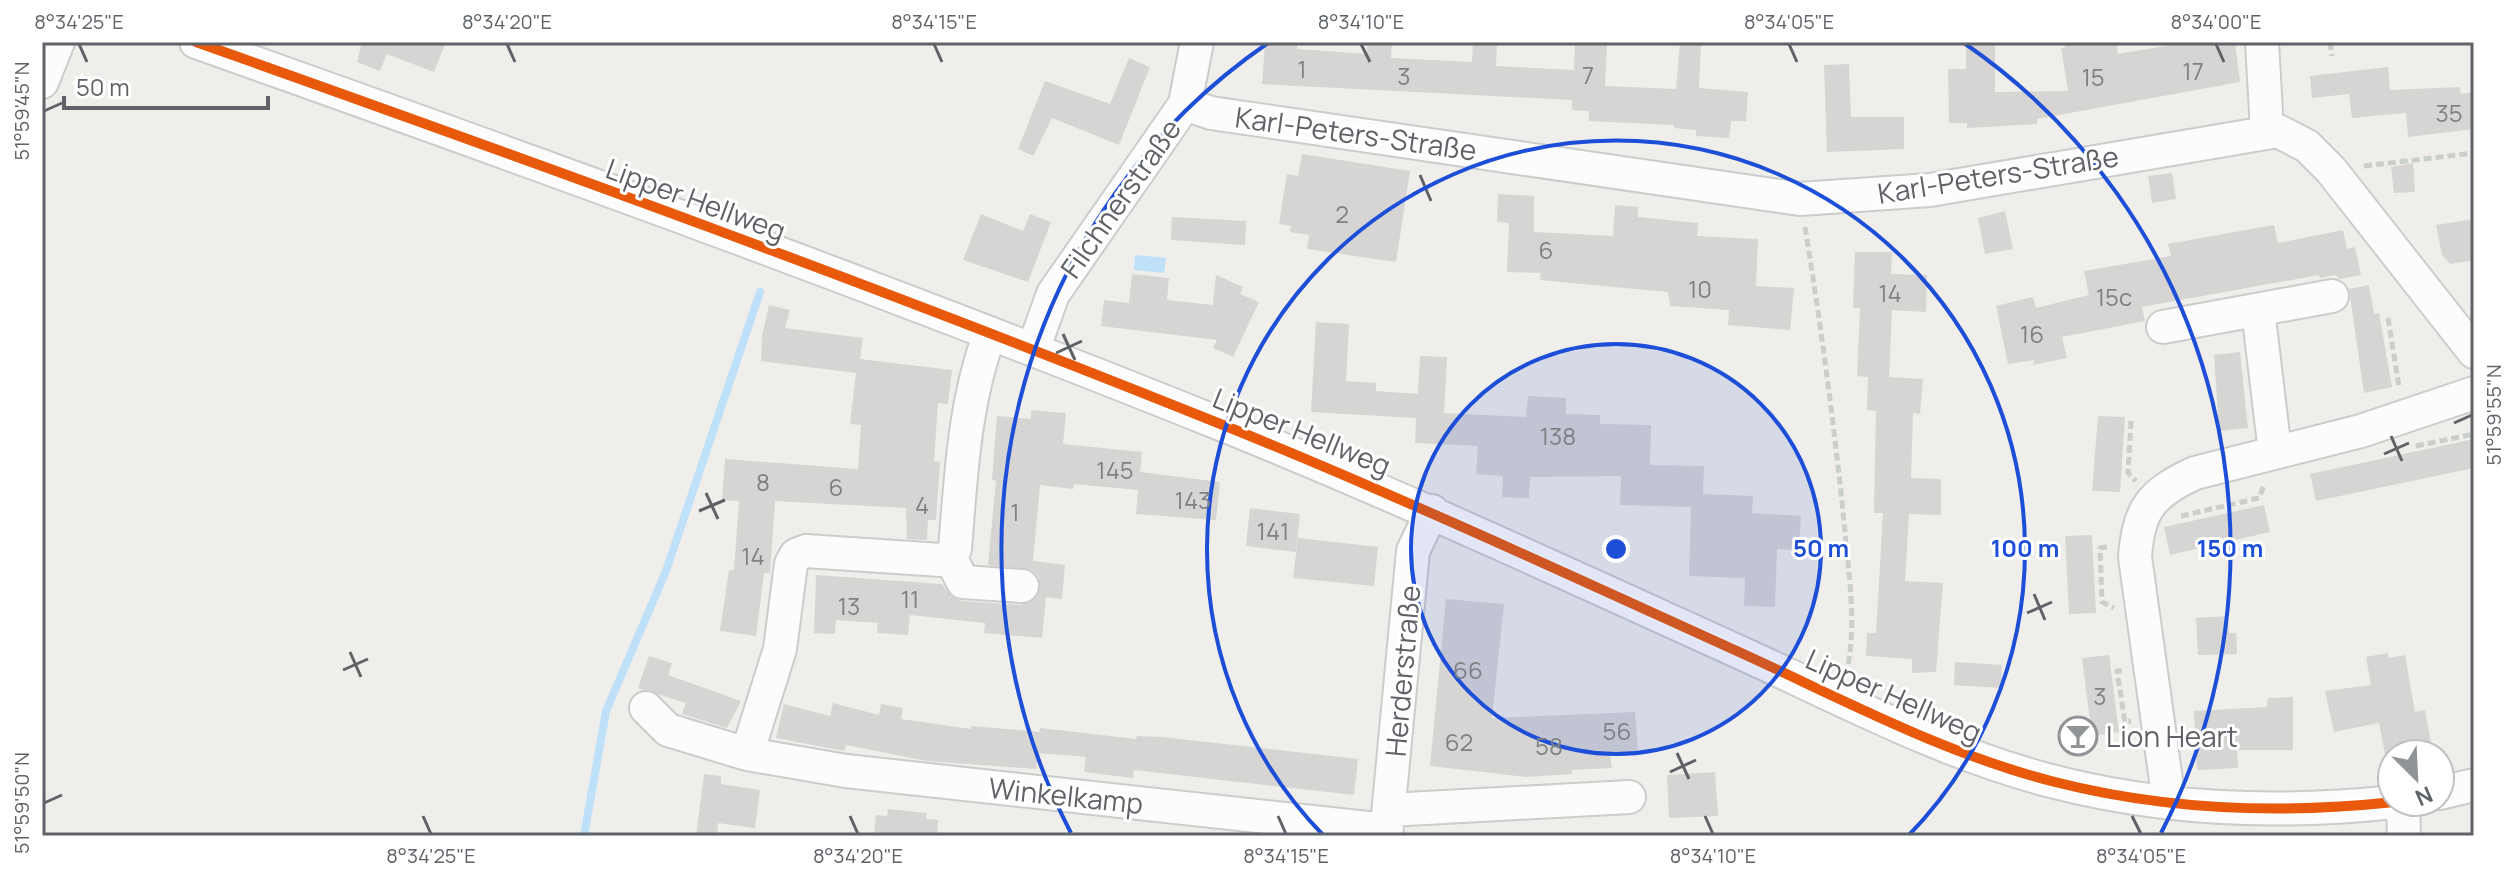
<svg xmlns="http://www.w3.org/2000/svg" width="2516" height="878" font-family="Manrope,sans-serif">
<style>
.water{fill:#bfe0f9}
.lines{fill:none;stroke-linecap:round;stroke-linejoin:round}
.stream{stroke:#bfe0f9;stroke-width:8}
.building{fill:#d6d5d3}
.minor-casing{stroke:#cbcccc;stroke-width:36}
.path{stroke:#cacfcc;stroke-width:5;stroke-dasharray:8 4;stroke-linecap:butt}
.minor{stroke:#fdfcfc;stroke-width:32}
.cycleway-casing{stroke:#fff;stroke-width:15}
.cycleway{stroke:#e8590c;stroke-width:10}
.ticks{fill:none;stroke:#5f6368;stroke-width:3}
.ring{fill:none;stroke:#1d4ed8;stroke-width:4}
.labels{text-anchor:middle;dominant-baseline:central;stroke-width:6;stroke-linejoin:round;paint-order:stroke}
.number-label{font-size:24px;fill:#7e8184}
.street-label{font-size:28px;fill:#5f6368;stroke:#fff}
.poi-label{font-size:28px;fill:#5f6368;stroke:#fff;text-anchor:start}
.centre{fill:#1d4ed8;stroke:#fff;stroke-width:4}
.ring-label{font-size:24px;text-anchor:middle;font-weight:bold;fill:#1d4ed8;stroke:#fff;stroke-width:6;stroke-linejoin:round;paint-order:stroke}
.neatline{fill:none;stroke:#5f6368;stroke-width:3}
.ticks-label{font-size:20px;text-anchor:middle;fill:#5f6368}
</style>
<rect width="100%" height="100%" fill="#efeeea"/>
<path class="water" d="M1135,255l31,3 -2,15 -30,-3z"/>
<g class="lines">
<path class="stream" d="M584,836l22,-125 60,-140 94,-279"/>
</g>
<path class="building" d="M362,42h84l-12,30 -47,-18 -7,17 -23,-9z
M1265,42h33l-1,7 70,5v-12h25l-1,16 81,4 1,-20h24l-1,24 78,4 1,-28h32l-2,44 71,3 4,-47h21l-2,46 49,4 -2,29h-15l-2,17 -33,-2v-6l-22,-2v-3l-85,-4v-10l-17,-1v-10l-310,-16z
M2064,42h52l2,12 54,-9v-3h63l5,40 -203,37v5l-70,4v-5h-18l-1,-54h18v-24h29v47l73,-1 -7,-43h4z
M1129,58l21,9 -31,78 -67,-27 -19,38 -15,-7 27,-68 65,23z
M1849,64l2,53h53v32l-77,3 -3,-87z
M2388,67l2,23 70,-3 1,7 13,-2v37l-66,8 -2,-24 -54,5 -3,-24 -37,4 -2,-22z
M1302,154l108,17 -14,91 -89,-13 2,-14 -19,-3 1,-6 -12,-2 8,-50 11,2z
M2413,163l2,29 -21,1 -3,-26z
M2172,173l4,26 -24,4 -4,-27z
M1498,194l36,2v36l79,4 2,-31 23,2v10l60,6 -1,13 61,3 -2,47 38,2 -4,42 -62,-5 1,-15 -59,-4 -2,-14 -128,-12 1,-7 -34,-1 2,-49 -12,-1z
M2005,211l8,38 -28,5 -7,-36z
M981,214l42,17 7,-17 21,8 -23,60 -65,-22z
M1172,217l74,4 -1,24 -74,-5z
M2474,219v41l-24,4 -8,-9 -6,-30z
M2274,225l4,18 65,-13 4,19 8,-2 6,28 -21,4 -5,-4 -15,3 -1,-3 -177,32 3,14 -83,16 5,21 -34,7 1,-5 -26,4 -12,-58 37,-9 3,11 53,-13 -5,-24 87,-15 -3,-12z
M1855,252h37l-1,22 36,1 -1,37 -34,-2 -3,67 34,2 -3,35 -7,-1 -2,65 30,1v36l-32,-1 -4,67 38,2 -7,89 -24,1v-14l-46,-3 1,-23h9l7,-120h-9l2,-102 -9,-1 1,-33 -11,-1 3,-68h-7z
M1132,274l37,4 -2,22 46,5 3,-30 27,12 -3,7 19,8 -26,55 -20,-9 4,-8 -116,-14 3,-26 25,3z
M2369,285l5,29 5,-1 13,74 -28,6 -15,-104z
M769,305l21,5 -5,18 78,10 -3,21 92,11 -4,34 -10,-1 -4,58 6,1 -4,58h-8l-1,20 -20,-1 -1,-31 -131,-7 -5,72h-6l-8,63 -36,-5 9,-61h5l5,-69 -17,-1 3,-41 133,10 3,-44 -11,-1 6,-51 -95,-12 1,-25z
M1316,322l33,2 -3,57 30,2v8l42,3 2,-38 27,1 -3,56 82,4 2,-21 38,2v16l34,1v9l51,1 -1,40 54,1 -1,28 50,2 -1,17 49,3 -2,34 -22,-1 -2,58 -31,-1 1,-28 -56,-2 2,-69 -71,-2 1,-29 -91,1 -1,21 -27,-1 1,-21 -27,-2 2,-28 -63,-3 1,-25 -105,-6z
M2240,352l8,76 -29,3 -5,-76z
M1031,410l35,3 -3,31 79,8 -2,20 80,10 -4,38 -80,-6 2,-24 -64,-6 -1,5 -33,-4 -7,76 32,4 -3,34 -16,-2 -4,41 -58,-5 1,-10 -75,-8 -2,20 -31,-2 1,-10 -42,-3 -1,14 -21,-1 2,-58 126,9 10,13 10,4 59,4 16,-8 2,-19 -7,-8 -44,-5 8,-84 -4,-1 5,-64 34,3z
M2098,416l27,1 -5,75 -28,-1z
M2474,439v29l-158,33 -6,-27z
M2264,505l6,27 -100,23 -6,-28z
M1250,508l50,6 -4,38 -50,-6z
M2092,535l4,78 -27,1 -4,-78z
M1298,538l80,9 -4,39 -81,-8z
M1446,599l58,5 -12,114 143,-6 3,39 -28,3 2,14 -40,2v4l-45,3 -97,-11z
M2228,616l1,17h7l1,21 -39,1 -2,-37z
M2388,653l1,5 16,-3 10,57 10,-2 8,44h-48l-6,-31 -45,9 -9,-41 46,-6 -5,-28z
M2109,655l10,77 -27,4 -10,-78z
M649,656l23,7 -4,12 73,26 -14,27 -45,-14 4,-11 -48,-15z
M1955,662l47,3 -1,23 -47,-3z
M2293,697v53h-56l1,18 -41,2 -3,-59 73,-4 1,-9z
M833,703l46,12 2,-11 22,4 -2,11 70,10v-3l69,6v-4l96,11 1,-3 25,1 196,22 -4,36 -220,-25 -1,8 -49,-6 2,-15 -48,-4 -2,16 -109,-8 -81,-16 -2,6 -68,-13 8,-34 46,12z
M1715,772l3,44 -49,2 -2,-43z
M704,774l17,2v8l39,6 -5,38 -37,-5 -1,13h-21z
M888,809l39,4 -1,6 12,1 -1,16h-63l2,-21 11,1z"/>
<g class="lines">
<g class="minor-casing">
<path id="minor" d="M196,42c347,123 695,249 1037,387 175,71 345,150 517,228 100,46 198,98 305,125 110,28 227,32 339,20
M2262,42l5,88
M42,82l16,-40
M1185,104l26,9 589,86 130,-9 348,-59 29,15 24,24 143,182
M2258,310l17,142
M2163,327l169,-31
M990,333c-26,70 -29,143 -35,216l-5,8 -9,3 -135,-9 -10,4 -5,9 -11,85 -33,105 99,17 540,59
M1033,350l20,-56 132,-190 12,-62
M950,557l13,25 59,4
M646,708l22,22 79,24
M2440,793l34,-8
M2169,802l-34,-245c3,-47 16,-64 60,-84l166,-42 113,-38
M2403,802l1,34
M1389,810l240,-13
M1386,836l27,-285 19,-40"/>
</g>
<path class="path" d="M2330,42l2,14
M2364,166l110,-13
M1805,227c16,99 29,196 39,295 4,49 14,104 2,152
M2388,318l11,69
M2131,421l-3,52 8,8
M2416,446l58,-12
M2181,516l78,-18 5,-13
M2107,547l-7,1 2,54 12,6
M2122,671h-5l8,51 6,-1"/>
<use href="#minor" class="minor"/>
<g class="cycleway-casing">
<path id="cycleway" d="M196,42c347,123 695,249 1037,387 175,71 345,150 517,228 100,46 198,98 305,125 110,28 227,32 339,20"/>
</g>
<use href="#cycleway" class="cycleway"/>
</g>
<path class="ticks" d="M79,44l8,18M507,44l8,18M934,44l8,18M1361,44l9,18M1789,44l8,18M2216,44l8,18M44,111l18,-8M1420,175l11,26M1413,194l25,-12M1063,334l12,26M1056,353l26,-12M2454,423l18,-8M2391,436l11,25M2384,454l25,-11M706,493l12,26M699,511l26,-11M2034,594l11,26M2027,613l25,-11M350,652l11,25M343,670l25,-11M1677,753l12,26M1670,772l26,-12M44,803l18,-8M423,816l8,18M850,816l8,18M1278,816l8,18M1705,816l8,18M2132,816l9,18"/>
<circle cx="1616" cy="549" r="205" fill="#1d4ed8" fill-opacity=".12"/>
<g class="ring">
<circle cx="1616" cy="549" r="205"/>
<path d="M1324 836A409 409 0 1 1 1908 836"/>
<path d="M1071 833A614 614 0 0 1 1268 43M1964 43A614 614 0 0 1 2161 833"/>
</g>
<defs>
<g id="bar-ring" transform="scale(2)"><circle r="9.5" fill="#fff" stroke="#919496" stroke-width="1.5"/><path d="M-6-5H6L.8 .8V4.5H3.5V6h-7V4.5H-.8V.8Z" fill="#919496"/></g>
</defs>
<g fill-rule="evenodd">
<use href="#bar-ring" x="2078" y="736"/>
</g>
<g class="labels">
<g class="number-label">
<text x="1302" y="68">1</text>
<text x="2193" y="70">17</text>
<text x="1588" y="74">7</text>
<text x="1404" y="75">3</text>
<text x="2093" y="76">15</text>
<text x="2449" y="112">35</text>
<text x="1342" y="213">2</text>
<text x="1546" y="249">6</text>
<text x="1700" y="288">10</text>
<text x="1890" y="292">14</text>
<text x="2114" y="296">15c</text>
<text x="2032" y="333">16</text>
<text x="1558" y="435">138</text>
<text x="1115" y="469">145</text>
<text x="763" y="481">8</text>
<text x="836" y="486">6</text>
<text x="1193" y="499">143</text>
<text x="922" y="504">4</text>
<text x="1015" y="511">1</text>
<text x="1273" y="530">141</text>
<text x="753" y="555">14</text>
<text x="910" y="598">11</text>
<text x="849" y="605">13</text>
<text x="1468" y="669">66</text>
<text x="2100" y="695">3</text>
<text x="1617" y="730">56</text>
<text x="1459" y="741">62</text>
<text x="1549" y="745">58</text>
</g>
<g class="street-label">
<text transform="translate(1356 133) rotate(8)">Karl-Peters-Straße</text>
<text transform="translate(1998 174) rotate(-9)">Karl-Peters-Straße</text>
<text transform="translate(1120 198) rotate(-55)">Filchnerstraße</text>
<text transform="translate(696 199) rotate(20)">Lipper Hellweg</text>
<text transform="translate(1302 431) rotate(22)">Lipper Hellweg</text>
<text transform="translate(1402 671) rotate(-85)">Herderstraße</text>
<text transform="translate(1894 695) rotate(24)">Lipper Hellweg</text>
<text transform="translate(1066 795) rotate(6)">Winkelkamp</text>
</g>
<g class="poi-label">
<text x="2106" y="736">Lion Heart</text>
</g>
</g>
<circle cx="1616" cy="549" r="12" class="centre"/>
<g class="ring-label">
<text x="1821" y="557">50 m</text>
<text x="2025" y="557">100 m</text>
<text x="2230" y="557">150 m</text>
</g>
<rect width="2516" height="878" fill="none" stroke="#ffffff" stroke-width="88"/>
<g transform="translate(2416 778) rotate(156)"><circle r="38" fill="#ffffff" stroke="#bfc1c3" stroke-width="2"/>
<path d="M0-6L14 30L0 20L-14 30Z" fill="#919496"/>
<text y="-12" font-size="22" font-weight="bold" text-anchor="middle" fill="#5f6368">N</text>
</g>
<path d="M64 96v12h204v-12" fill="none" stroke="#5f6368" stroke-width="4"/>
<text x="76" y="96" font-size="24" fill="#5f6368" stroke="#ffffff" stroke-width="6" paint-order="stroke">50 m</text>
<rect x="44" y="44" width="2428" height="790" class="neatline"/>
<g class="ticks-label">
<text x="79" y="29">8°34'25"E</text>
<text x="507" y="29">8°34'20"E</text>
<text x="934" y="29">8°34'15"E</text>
<text x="1361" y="29">8°34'10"E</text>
<text x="1789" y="29">8°34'05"E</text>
<text x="2216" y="29">8°34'00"E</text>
<text transform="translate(22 111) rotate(-90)" y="7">51°59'45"N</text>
<text transform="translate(2494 415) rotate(-90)" y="7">51°59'55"N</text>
<text transform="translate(22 803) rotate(-90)" y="7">51°59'50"N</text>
<text x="431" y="863">8°34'25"E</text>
<text x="858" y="863">8°34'20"E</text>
<text x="1286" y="863">8°34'15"E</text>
<text x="1713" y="863">8°34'10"E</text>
<text x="2141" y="863">8°34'05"E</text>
</g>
</svg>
